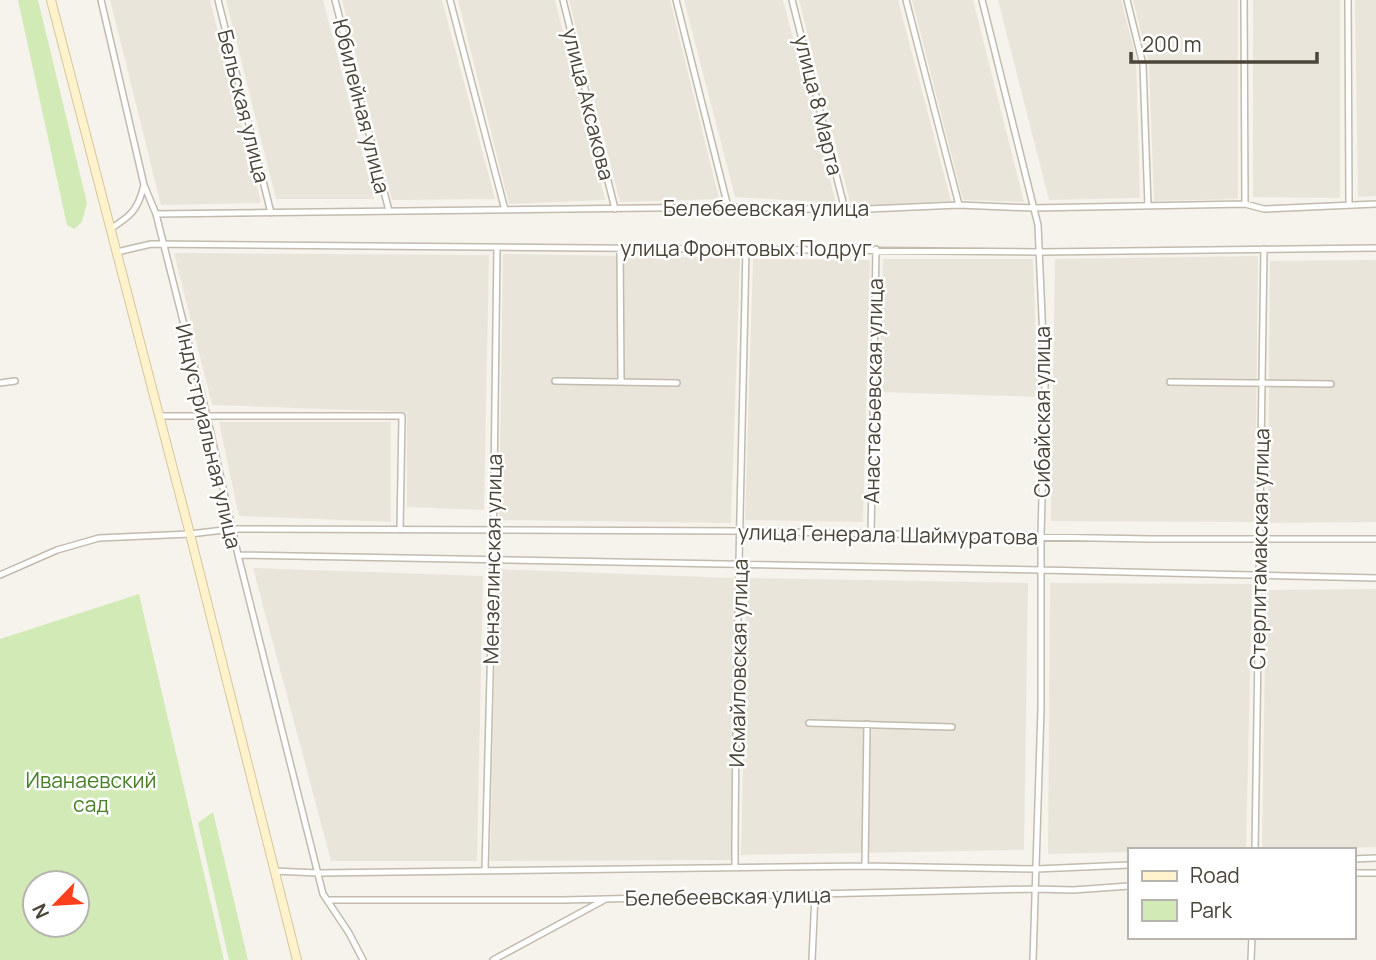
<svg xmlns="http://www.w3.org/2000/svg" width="1376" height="960" font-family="Manrope,sans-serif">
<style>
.residential{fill:#eae5da}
.green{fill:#d2eab5;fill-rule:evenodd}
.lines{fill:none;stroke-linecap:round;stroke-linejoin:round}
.street-casing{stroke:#c2bbae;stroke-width:8}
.secondary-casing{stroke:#d6c79b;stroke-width:10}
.street{stroke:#fff;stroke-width:5}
.secondary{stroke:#fff3cd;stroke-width:8}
.labels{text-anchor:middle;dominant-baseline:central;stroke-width:5;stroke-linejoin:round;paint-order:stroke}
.street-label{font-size:21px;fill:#4b4439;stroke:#fff}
.park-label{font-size:21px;fill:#4a7f2a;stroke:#fff}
</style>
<rect width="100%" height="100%" fill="#f6f3ec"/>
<path class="residential" d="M110,0h100l51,203 -100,2z
M226,0h97l51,199h-98z
M342,0h100l53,199 -103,1z
M458,0h97l50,200 -96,4z
M569,0h101l49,199 -99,3z
M684,0h99l53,203 -101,-6z
M799,0h99l53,201 -100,5z
M912,0h61l51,202 -61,-2z
M998,0h123l15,58 4,140 -91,2z
M1133,0h105v199l-84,2 -5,-138z
M1253,0h87v198l-87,-1z
M1355,0h21v196l-18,1z
M174,253l315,2 -5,255 -77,-3v-95l-195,-7z
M503,254l237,4 -9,265 -232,-3z
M1258,256l-3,266 -204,-1 4,-262z
M753,259l117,1 -7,262 -118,-2z
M883,259h150l5,138 -159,-5z
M1376,260v262l-108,1 2,-262z
M219,422h172v100l-152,-6z
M253,568l230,8 -6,285h-146z
M497,569l237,9 -3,282 -241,1z
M747,578l281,5 -4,267 -283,5z
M1050,583l202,1 -6,266h-117v2l-81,2z
M1376,589v258l-114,3 4,-260z"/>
<path class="green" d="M18,0h20l49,203 -5,19 -8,7 -7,-4z
M139,594l85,366h-224v-321zM77,883v42h-42v-42z
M213,812l35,148h-19l-31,-137z"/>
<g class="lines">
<g class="street-casing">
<path id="street" d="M101,0l43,185 12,29 51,202 31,139 85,339 26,39 14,27
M218,0l53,213
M335,0l54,211
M450,0l55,210
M563,0l52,209
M676,0l52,207
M792,0l53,210
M906,0l53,205
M982,0l56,225 7,160 -4,151v173l-8,251
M1127,0l16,65 5,141
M1244,0l1,204
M1348,0l1,204
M156,214l572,-7 117,3 114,-5 74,3 212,-4 19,5 112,-5
M110,229c21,-13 28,-19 34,-44
M620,248l1,133
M117,252l34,-8 890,8 335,-4
M555,381l122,2
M1170,382l161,2
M0,383l15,-2
M159,416h243l-2,114
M871,534l5,-285
M238,555l804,15 334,8
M0,575l57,-25 42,-12 91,-4 42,-5 508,2 409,8h227
M809,723l143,4
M1255,850l9,-601
M1353,859l23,-1
M865,866l2,-142
M735,867c0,-206 7,-412 11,-619
M485,870l8,-310 4,-313
M274,871l44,2 547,-7 171,3 93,-4
M1353,873h23
M327,900h236l471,-11 39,1 56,-4
M493,960l111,-60
M812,960l3,-66
M1251,960l1,-23"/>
</g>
<g class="secondary-casing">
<path id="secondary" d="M51,0l139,534 107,426"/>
</g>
<use href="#street" class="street"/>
<use href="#secondary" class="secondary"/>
</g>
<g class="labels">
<g class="street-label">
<text transform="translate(589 104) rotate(76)">улица Аксакова</text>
<text transform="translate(819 105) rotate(76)">улица 8 Марта</text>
<text transform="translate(244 106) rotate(76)">Бельская улица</text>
<text transform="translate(362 106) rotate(76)">Юбилейная улица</text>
<text x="766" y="208">Белебеевская улица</text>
<text x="746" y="248">улица Фронтовых Подруг</text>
<text transform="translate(873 391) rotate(-89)">Анастасьевская улица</text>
<text transform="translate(1042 412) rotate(-90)">Сибайская улица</text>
<text transform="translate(209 436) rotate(77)">Индустриальная улица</text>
<text transform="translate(888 534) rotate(1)">улица Генерала Шаймуратова</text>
<text transform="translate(1259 549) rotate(-89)">Стерлитамакская улица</text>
<text transform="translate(492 559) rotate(-89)">Мензелинская улица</text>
<text transform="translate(738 663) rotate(-89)">Исмайловская улица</text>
<text transform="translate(728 896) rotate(-1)">Белебеевская улица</text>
</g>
<g class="park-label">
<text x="91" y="780">Иванаевский<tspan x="91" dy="24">сад</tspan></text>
</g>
</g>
<rect x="1128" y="848" width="228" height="91" fill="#ffffff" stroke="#b7b4b0" stroke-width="2"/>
<rect x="1142" y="871" width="35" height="10" fill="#fff3cd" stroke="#b7b4b0" stroke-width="2"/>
<text x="1190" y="883" font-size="21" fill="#4b4439">Road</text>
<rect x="1142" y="900" width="35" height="21" fill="#d2eab5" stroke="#b7b4b0" stroke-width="2"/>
<text x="1190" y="918" font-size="21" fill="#4b4439">Park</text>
<g transform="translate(56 904) rotate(245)"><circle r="33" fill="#ffffff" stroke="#b7b4b0" stroke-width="2"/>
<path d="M0-5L12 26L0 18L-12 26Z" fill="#fc3f1d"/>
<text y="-10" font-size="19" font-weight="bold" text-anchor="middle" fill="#4b4439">N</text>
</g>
<path d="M1131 52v10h186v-10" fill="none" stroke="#4b4439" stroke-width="3.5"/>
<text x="1142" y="52" font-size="21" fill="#4b4439" stroke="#ffffff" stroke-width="5" paint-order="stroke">200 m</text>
</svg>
